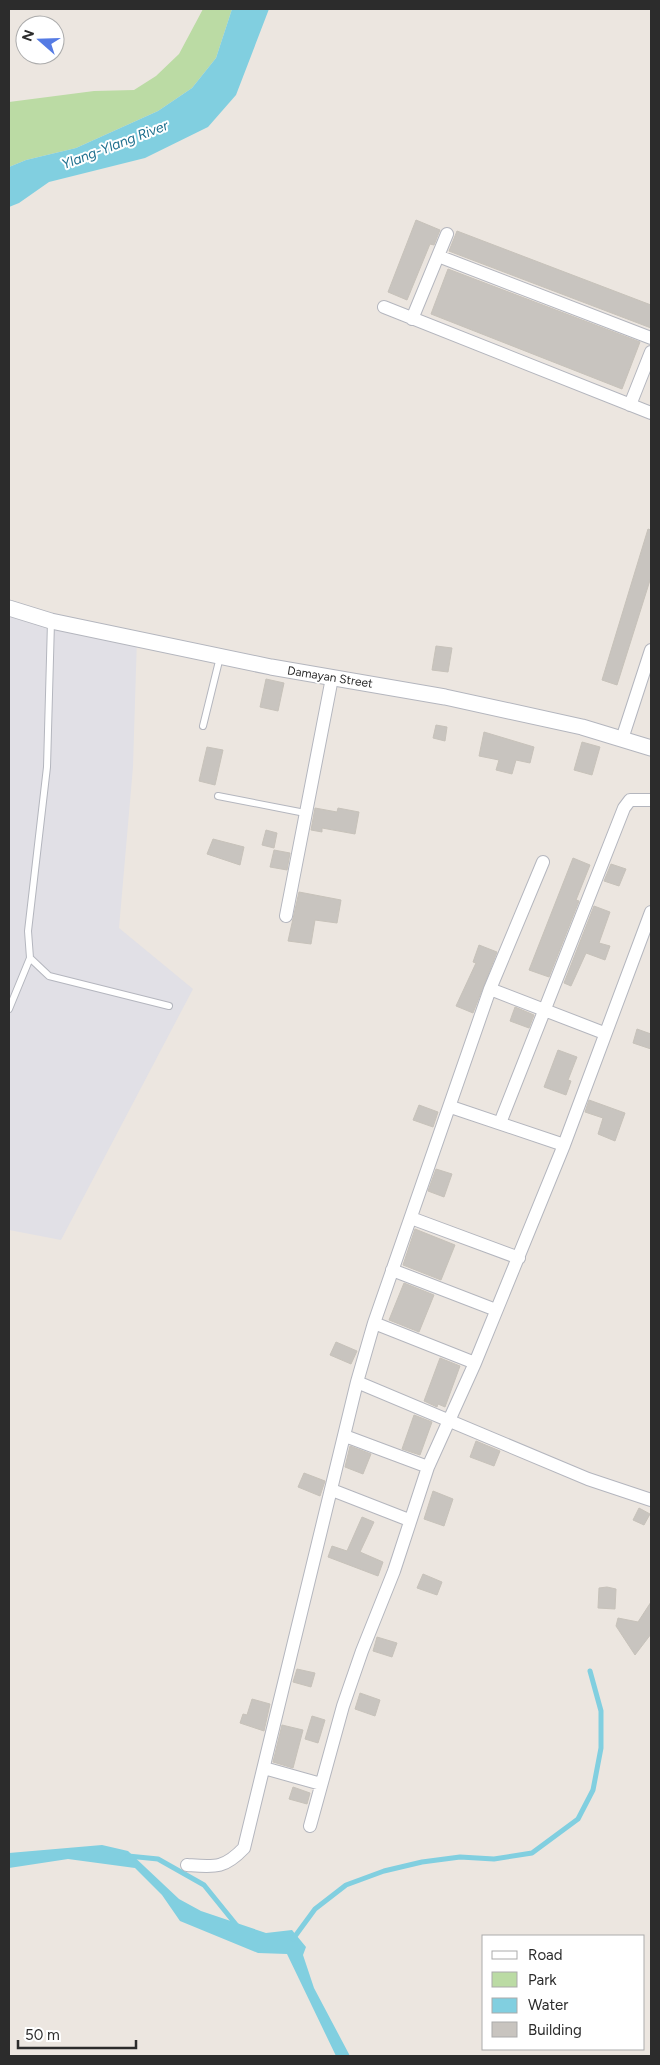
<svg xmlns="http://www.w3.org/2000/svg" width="660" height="2065" font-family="Figtree,sans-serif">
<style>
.industrial{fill:#e1e0e6}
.green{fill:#bbdba4}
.water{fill:#81cfe0}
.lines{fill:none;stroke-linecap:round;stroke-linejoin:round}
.stream{stroke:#81cfe0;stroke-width:5}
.building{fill:#c8c4bf;stroke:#c7c2ba}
.service-casing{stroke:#b4b6be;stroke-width:8}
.minor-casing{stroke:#b4b6be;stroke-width:14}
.tertiary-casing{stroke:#b4b6be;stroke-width:17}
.service{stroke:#fff;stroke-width:6}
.minor{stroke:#fff;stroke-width:12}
.tertiary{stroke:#fff;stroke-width:15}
.labels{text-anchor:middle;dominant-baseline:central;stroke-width:4;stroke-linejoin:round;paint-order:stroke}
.street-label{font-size:12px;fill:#2c2c2c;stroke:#fff}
.water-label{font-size:14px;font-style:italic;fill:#1f708e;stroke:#fff}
</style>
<rect width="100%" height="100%" fill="#ece6e0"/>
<path class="industrial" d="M9,613l128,25 -4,129 -14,161 74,61 -132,251 -52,-10z"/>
<path class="green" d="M203,9h29l-16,49 -24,30 -34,23 -82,37 -50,12 -17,7v-65l85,-11 40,-1 22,-14 23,-22z"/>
<path class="water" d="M232,9h37l-33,86 -28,32 -63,31 -96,24 -30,21 -10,4v-40l17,-7 50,-12 82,-37 34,-23 24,-30z
M102,1845l26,6 51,48 22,12 65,22 26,-3 14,17 -3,8 11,33 36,68h-14l-49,-102 -29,-1 -78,-32 -18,-26 -27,-27 -67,-9 -59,9v-15z"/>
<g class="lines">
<path class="stream" d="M128,1856l30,3 46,26 34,42
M293,1939l22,-30 31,-24 38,-14 38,-9 38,-5 34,2 38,-6 46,-34 15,-29 8,-42v-37l-11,-40"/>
</g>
<path class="building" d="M416,220l24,10 -6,15 -4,-1 -23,56 -19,-8z
M457,231l194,74v23l-197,-75 -5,-2z
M448,269l192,73 -18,47 -191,-75z
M648,529l3,1v47l-34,108 -15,-5z
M436,646l16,2 -4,24 -16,-2z
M266,679l18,4 -6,28 -18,-4z
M436,725l11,2 -2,14 -12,-3z
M484,732l50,15 -4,16 -14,-3 -4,14 -16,-4 3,-10 -20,-4z
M582,742l18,5 -8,28 -18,-5z
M207,747l16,3 -8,35 -16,-4z
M315,808l22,4 1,-4 21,4 -4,22 -33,-6v4l-11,-2z
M266,830l11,3 -3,15 -12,-3z
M213,839l31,8 -4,18 -33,-11z
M274,850l16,3 -3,17 -17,-3z
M573,858l17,7 -14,35 3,1 -30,76 -20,-7z
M611,864l15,5 -7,17 -15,-5z
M299,892l42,8 -4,23 -22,-3 -4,24 -23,-3z
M594,906l16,6 -11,31 11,3 -5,14 -19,-7 -15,33 -7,-3z
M479,945l18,7 -24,61 -17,-7 20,-43 -3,-1z
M515,1007l19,8 -5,13 -19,-7z
M637,1029l14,5v15l-18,-6z
M558,1050l19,7 -9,23 3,1 -5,14 -22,-8z
M589,1100l36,13 -10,28 -17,-7 5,-16 -18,-6z
M419,1105l19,7 -5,15 -20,-7z
M436,1169l16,5 -8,23 -16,-6z
M415,1229l40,16 -14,35 -38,-15z
M404,1283l30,12 -15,37 -30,-12z
M336,1342l21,9 -6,13 -21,-9z
M440,1358l20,8 -15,41 -7,-3 -1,3 -13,-6z
M414,1415l18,7 -12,33 -18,-6z
M476,1441l24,10 -6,15 -24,-9z
M350,1446l21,8 -8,20 -18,-7z
M304,1473l21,8 -5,15 -22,-9z
M433,1491l20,8 -9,27 -20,-7z
M639,1508l11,6 -6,11 -11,-5z
M362,1517l12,5 -14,30 23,10 -5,14 -50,-19 4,-11 15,5z
M423,1574l19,8 -5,13 -20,-7z
M607,1587l9,2 -1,20 -17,-1 1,-20z
M651,1602v32l-16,21 -19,-29 2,-8 20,4z
M377,1637l20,6 -5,14 -19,-6z
M297,1669l18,4 -4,14 -18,-5z
M360,1693l20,7 -5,16 -20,-7z
M252,1699l18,5 -6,27 -24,-8 3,-9 4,1z
M312,1716l13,4 -7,23 -13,-4z
M282,1725l21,5 -10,38 -20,-6z
M293,1787l17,6 -3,11 -18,-5z"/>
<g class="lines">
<g class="service-casing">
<path id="service" d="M51,622l-4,145 -19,164 2,27 19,18 120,30
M203,726l17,-69
M218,796l87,17
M9,1009l21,-51"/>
</g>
<g class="minor-casing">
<path id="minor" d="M438,256l213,82
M384,307l267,106
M412,319l35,-85
M630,405l21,-53
M622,739l29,-89
M286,916l46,-238
M490,989l114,44
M451,1107l113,38
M500,1123l124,-315 6,-8h21
M411,1218l108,40
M392,1270l104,40
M374,1323l101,40
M357,1382l231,97 63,21
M345,1436l83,31
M332,1490l77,30
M264,1768l57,16
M310,1826l33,-120 19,-55 32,-80 34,-104 47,-104 89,-218 87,-233
M187,1865c28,2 37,4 57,-17l113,-466 17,-59 116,-334 53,-127"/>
</g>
<g class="tertiary-casing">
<path id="tertiary" d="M9,608l42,13 220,46 174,30 137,30 69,21"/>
</g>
<use href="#service" class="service"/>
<use href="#minor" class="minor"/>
<use href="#tertiary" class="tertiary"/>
</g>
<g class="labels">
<g class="street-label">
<text transform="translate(330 677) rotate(9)">Damayan Street</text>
</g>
<g class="water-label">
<text transform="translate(115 145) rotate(-21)">Ylang-Ylang River</text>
</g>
</g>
<rect width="660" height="2065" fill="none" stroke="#2c2c2c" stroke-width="20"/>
<rect x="482" y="1935" width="162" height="115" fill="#ffffff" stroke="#ababab"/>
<rect x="492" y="1951" width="25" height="8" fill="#ffffff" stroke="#ababab"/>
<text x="528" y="1960" font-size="15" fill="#2c2c2c">Road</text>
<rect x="492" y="1972" width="25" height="15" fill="#bbdba4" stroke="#ababab"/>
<text x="528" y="1985" font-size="15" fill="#2c2c2c">Park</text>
<rect x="492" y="1998" width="25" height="15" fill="#81cfe0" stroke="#ababab"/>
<text x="528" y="2010" font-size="15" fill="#2c2c2c">Water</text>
<rect x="492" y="2022" width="25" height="15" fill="#c8c4bf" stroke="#ababab"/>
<text x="528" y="2035" font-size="15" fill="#2c2c2c">Building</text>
<g transform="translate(40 40) rotate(290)"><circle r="24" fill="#ffffff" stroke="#ababab"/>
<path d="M0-4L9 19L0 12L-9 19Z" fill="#557be4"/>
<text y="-8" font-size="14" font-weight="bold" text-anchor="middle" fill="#2c2c2c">N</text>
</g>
<path d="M18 2040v8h118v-8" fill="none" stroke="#2c2c2c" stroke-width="2.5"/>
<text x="25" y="2040" font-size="15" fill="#2c2c2c" stroke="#ffffff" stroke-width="4" paint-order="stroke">50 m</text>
</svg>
